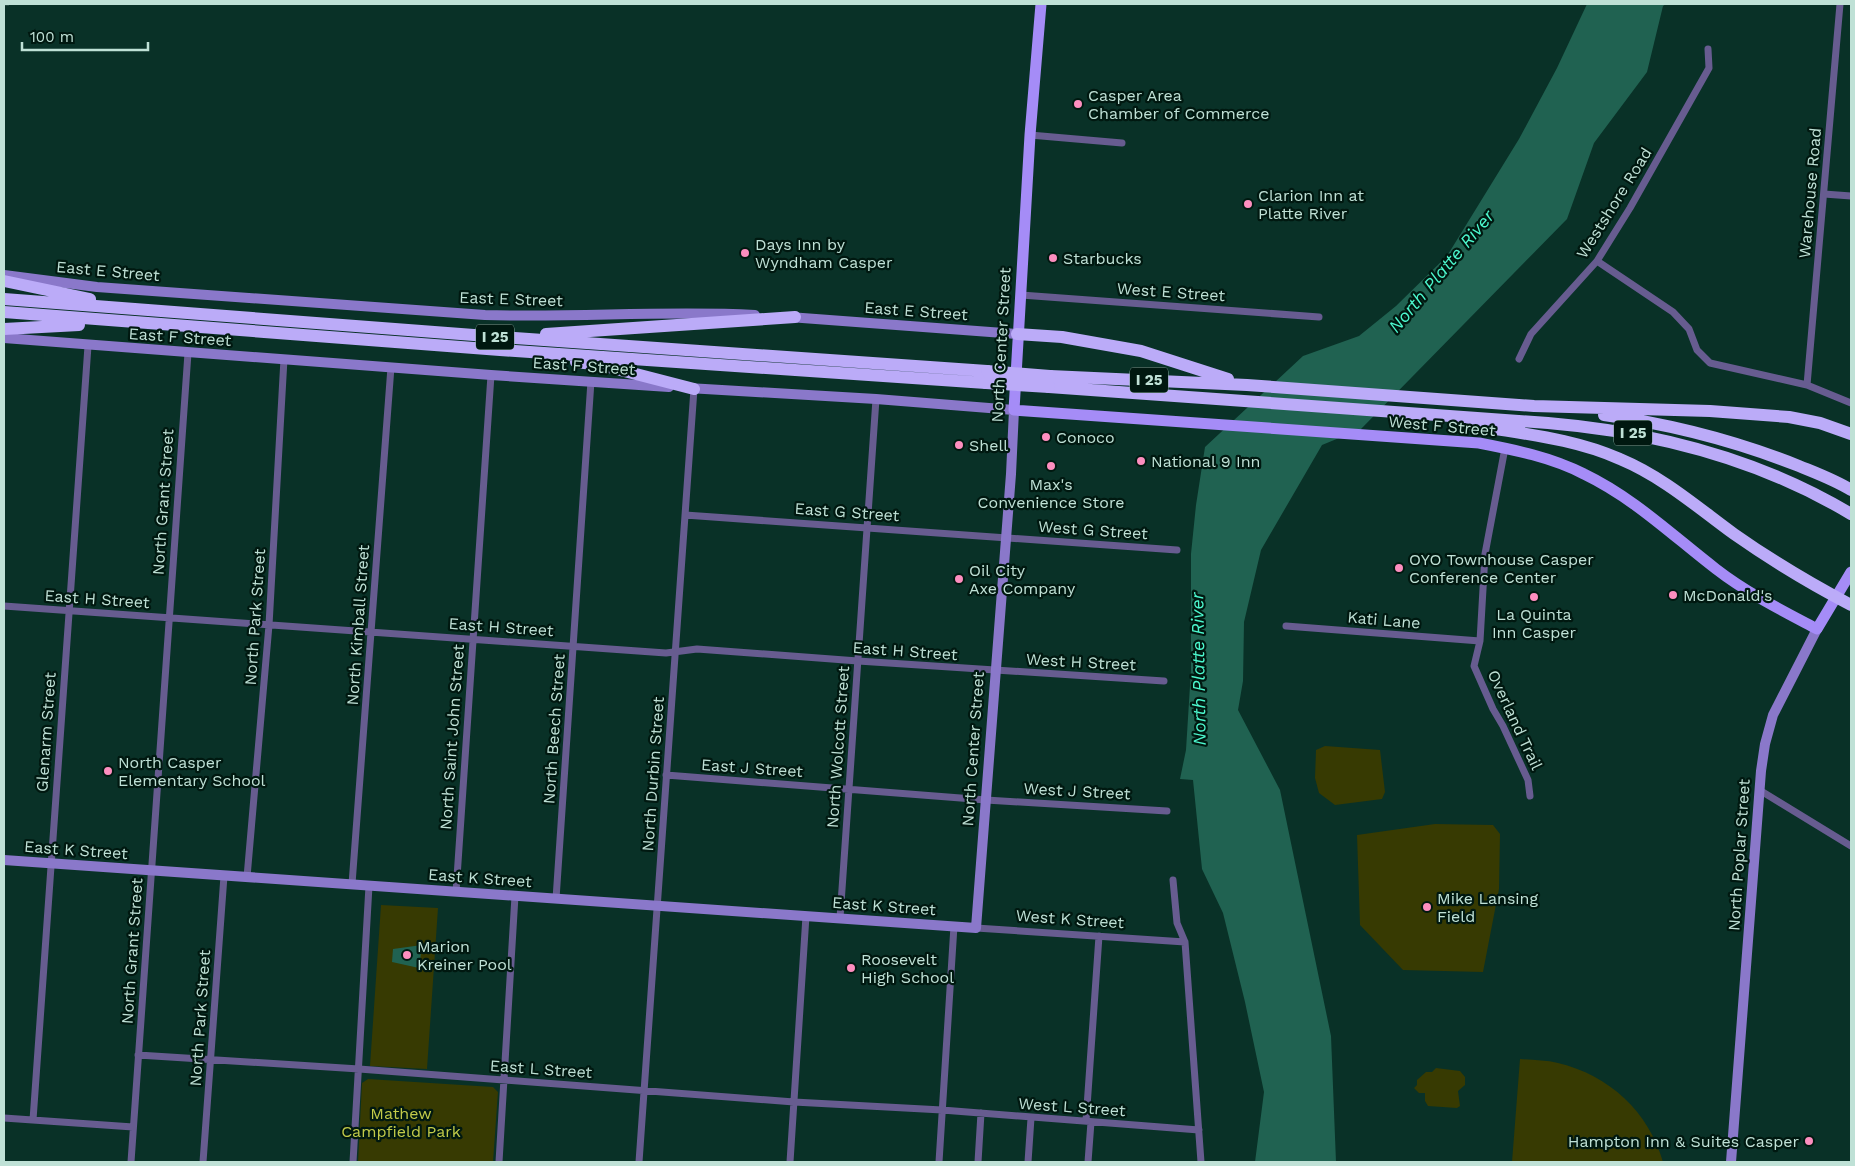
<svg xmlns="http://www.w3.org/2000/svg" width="1855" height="1166" font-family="'Work Sans',sans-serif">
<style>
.green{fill:#373a02}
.water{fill:#206251}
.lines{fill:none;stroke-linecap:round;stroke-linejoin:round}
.street{stroke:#675c90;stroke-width:7}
.secondary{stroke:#8a78ca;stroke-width:10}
.primary{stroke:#a58cf7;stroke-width:11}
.highway{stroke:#bbabf8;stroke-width:12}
.rail{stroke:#779b91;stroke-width:2.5;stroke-dasharray:9 9;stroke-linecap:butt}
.highway-bridge{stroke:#bbabf8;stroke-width:12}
.poi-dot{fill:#fd8ebf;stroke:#001810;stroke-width:2}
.labels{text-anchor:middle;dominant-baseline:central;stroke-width:4.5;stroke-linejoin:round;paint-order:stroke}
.shield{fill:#001810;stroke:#86a59b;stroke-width:1}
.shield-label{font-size:15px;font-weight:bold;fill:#bfe1d6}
.poi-label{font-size:16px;fill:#bfe1d6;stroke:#001810;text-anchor:start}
.street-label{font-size:16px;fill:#bfe1d6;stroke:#001810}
.park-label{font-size:16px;fill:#c2cb49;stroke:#001810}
.water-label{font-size:18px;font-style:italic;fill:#4cf8ce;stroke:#001810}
</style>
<rect width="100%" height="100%" fill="#093127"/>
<path class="green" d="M1325,746l55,4 5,42 -3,7 -47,6 -16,-12 -4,-15 1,-28z
M1435,824l58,1 7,9 -1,55 -16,83 -80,-2 -43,-45 -3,-90z
M381,905l57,3 -11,161 -57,-3z
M1520,1059c12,1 26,1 38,4 51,12 91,49 105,99h-151z
M1436,1068l24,3 5,6v8l-7,6 2,15 -3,2 -29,-2 -3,-5v-8h-6l-5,-5 3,-3v-5l9,-8h6z
M368,1079l125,8 5,5 -5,70h-135l4,-79z"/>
<path class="water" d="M1587,4h79l-3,2 -16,66 -53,71 -27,76 -206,210 -39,16 -61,105 -17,72 -1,59 -5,29 42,80 51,246 5,126h-81l9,-70 -19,-90 -22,-89 -21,-44 -9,-89 -13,-1 6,-29 5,-80v-116l5,-49 9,-58 98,-91 56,-20 37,-30 51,-50 72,-117 38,-71z
M422,945l-3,23 -27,-6 1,-13z"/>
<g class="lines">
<path class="street" d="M1030,135l92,8
M1824,194l27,2
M1597,261l76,51 16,17 8,21 13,13 97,22 44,18
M1021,295l298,22
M1519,359l12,-25 66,-73 33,-53 79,-140 -1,-19
M1807,385l33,-381
M1505,448l-20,106 -5,87 -6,25 19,43 10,17 25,54 2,16
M685,515l492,35
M4,606l662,47 31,-4 161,12 306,20
M1286,626l194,15
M666,775l320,25 181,11
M1761,791l90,55
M247,877l22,-252 15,-266
M1173,880l4,43 8,19 16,220
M352,884l39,-517
M456,892l35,-517
M556,899l35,-518
M840,918l36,-519
M976,928l209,14
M138,1055l221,14 435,33 148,8 257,20
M4,1118l129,9
M33,1120l55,-774
M1086,1121l13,-185
M131,1162l57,-809
M203,1162l21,-286
M353,1162l16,-276
M499,1162l16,-266
M639,1162l55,-773
M790,1162l16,-246
M939,1162l15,-236
M978,1162l3,-49
M1028,1162l3,-44
M1088,1162l3,-40"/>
<path class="secondary" d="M4,275l93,12 388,28c90,3 180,-5 270,0
M789,317l228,17
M4,338l487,37 178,12
M4,860l972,68 35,-454 3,-64 -138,-11 -188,-11
M1731,1162l30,-391 4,-27 8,-29 44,-86"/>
<path class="primary" d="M1041,4l-11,131 -16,275 465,33c36,7 72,14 105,31 50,24 89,62 132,95 31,24 67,42 101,60l34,-57"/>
<path class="highway" d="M4,281l86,18
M4,299l496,38 487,34
M4,312l496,38 486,33
M4,329l75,-4
M546,334l249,-17
M1017,334l45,3 79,14 87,28
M576,362l25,3 93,24
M1050,376l197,9 287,21 176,5 79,6 31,6 31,11
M1049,387l499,36c107,9 211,36 303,91
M1604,415c66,9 132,26 195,51 17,7 36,14 52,24
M1472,425c50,9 101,13 148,34 43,18 77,48 114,75 37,26 77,50 117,71"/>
<path class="rail" d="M4,4h5"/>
<path class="highway-bridge" d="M987,371l63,5
M986,383l63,4"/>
</g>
<g class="poi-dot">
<circle cx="1078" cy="104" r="5"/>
<circle cx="1248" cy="204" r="5"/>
<circle cx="745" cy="253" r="5"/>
<circle cx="1053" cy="258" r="5"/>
<circle cx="1046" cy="437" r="5"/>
<circle cx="959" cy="445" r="5"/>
<circle cx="1141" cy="461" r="5"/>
<circle cx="1051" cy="466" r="5"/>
<circle cx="1399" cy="568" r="5"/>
<circle cx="959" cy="579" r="5"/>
<circle cx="1673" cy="595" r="5"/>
<circle cx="1534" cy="597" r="5"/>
<circle cx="108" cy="771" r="5"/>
<circle cx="1427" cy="907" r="5"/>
<circle cx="407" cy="955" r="5"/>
<circle cx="851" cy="968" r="5"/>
<circle cx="1809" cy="1141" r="5"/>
</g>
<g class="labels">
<g class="shield">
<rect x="476" y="324.5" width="38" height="25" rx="4"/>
<rect x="1130" y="367.5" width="38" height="25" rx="4"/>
<rect x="1614" y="420.5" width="38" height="25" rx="4"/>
</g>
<g class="shield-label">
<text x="495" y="337">I 25</text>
<text x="1149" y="380">I 25</text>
<text x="1633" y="433">I 25</text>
</g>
<g class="poi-label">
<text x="1088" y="95">Casper Area<tspan x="1088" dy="18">Chamber of Commerce</tspan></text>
<text x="1258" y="195">Clarion Inn at<tspan x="1258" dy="18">Platte River</tspan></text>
<text x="755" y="244">Days Inn by<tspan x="755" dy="18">Wyndham Casper</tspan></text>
<text x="1063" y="258">Starbucks</text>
<text x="1056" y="437">Conoco</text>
<text x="969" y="445">Shell</text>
<text x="1151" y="461">National 9 Inn</text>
<text x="1051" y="484" text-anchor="middle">Max's<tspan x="1051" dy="18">Convenience Store</tspan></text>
<text x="1409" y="559">OYO Townhouse Casper<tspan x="1409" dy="18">Conference Center</tspan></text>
<text x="969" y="570">Oil City<tspan x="969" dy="18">Axe Company</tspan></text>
<text x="1683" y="595">McDonald's</text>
<text x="1534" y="614" text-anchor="middle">La Quinta<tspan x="1534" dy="18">Inn Casper</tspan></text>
<text x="118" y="762">North Casper<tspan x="118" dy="18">Elementary School</tspan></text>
<text x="1437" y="898">Mike Lansing<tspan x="1437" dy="18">Field</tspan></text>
<text x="417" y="946">Marion<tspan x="417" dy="18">Kreiner Pool</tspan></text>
<text x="861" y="959">Roosevelt<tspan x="861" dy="18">High School</tspan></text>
<text x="1799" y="1141" text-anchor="end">Hampton Inn &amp; Suites Casper</text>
</g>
<g class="street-label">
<text transform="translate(1810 193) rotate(-85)">Warehouse Road</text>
<text transform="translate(1614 203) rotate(-58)">Westshore Road</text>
<text transform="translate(108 271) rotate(5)">East E Street</text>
<text transform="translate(1171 292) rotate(4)">West E Street</text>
<text transform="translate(511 299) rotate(2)">East E Street</text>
<text transform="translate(916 311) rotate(4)">East E Street</text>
<text transform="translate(180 337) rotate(4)">East F Street</text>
<text transform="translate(1001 345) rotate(-87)">North Center Street</text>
<text transform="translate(584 366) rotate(4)">East F Street</text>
<text transform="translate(1442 426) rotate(5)">West F Street</text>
<text transform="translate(163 502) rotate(-86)">North Grant Street</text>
<text transform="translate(847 512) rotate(4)">East G Street</text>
<text transform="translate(1093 530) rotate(4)">West G Street</text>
<text transform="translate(97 599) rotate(4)">East H Street</text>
<text transform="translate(255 617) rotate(-86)">North Park Street</text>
<text transform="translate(1384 620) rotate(5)">Kati Lane</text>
<text transform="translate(358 625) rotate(-86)">North Kimball Street</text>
<text transform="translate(501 627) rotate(4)">East H Street</text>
<text transform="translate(905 651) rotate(4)">East H Street</text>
<text transform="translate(1081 662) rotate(3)">West H Street</text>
<text transform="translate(1515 720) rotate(65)">Overland Trail</text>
<text transform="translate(554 729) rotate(-86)">North Beech Street</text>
<text transform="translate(46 732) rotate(-86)">Glenarm Street</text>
<text transform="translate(452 737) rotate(-86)">North Saint John Street</text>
<text transform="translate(838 747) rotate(-86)">North Wolcott Street</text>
<text transform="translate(973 749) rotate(-86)">North Center Street</text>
<text transform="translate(752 768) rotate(4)">East J Street</text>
<text transform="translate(653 774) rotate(-86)">North Durbin Street</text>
<text transform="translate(1077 791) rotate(3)">West J Street</text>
<text transform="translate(76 850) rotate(4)">East K Street</text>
<text transform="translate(1739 855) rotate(-86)">North Poplar Street</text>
<text transform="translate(480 878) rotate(4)">East K Street</text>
<text transform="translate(884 906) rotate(4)">East K Street</text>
<text transform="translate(1070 919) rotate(4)">West K Street</text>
<text transform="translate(132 951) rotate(-86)">North Grant Street</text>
<text transform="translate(200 1018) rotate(-86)">North Park Street</text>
<text transform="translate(541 1069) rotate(4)">East L Street</text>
<text transform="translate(1072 1107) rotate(4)">West L Street</text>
</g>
<g class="park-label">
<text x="401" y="1113">Mathew<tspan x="401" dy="18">Campfield Park</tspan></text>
</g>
<g class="water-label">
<text transform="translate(1441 271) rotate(-50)">North Platte River</text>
<text transform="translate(1198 669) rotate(-91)">North Platte River</text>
</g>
</g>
<rect width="1855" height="1166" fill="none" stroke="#bfe1d6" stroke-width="10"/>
<path d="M22 42v8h126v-8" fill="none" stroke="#bfe1d6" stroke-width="2.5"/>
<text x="30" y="42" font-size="15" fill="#bfe1d6" stroke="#001810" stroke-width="4" paint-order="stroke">100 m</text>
</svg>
